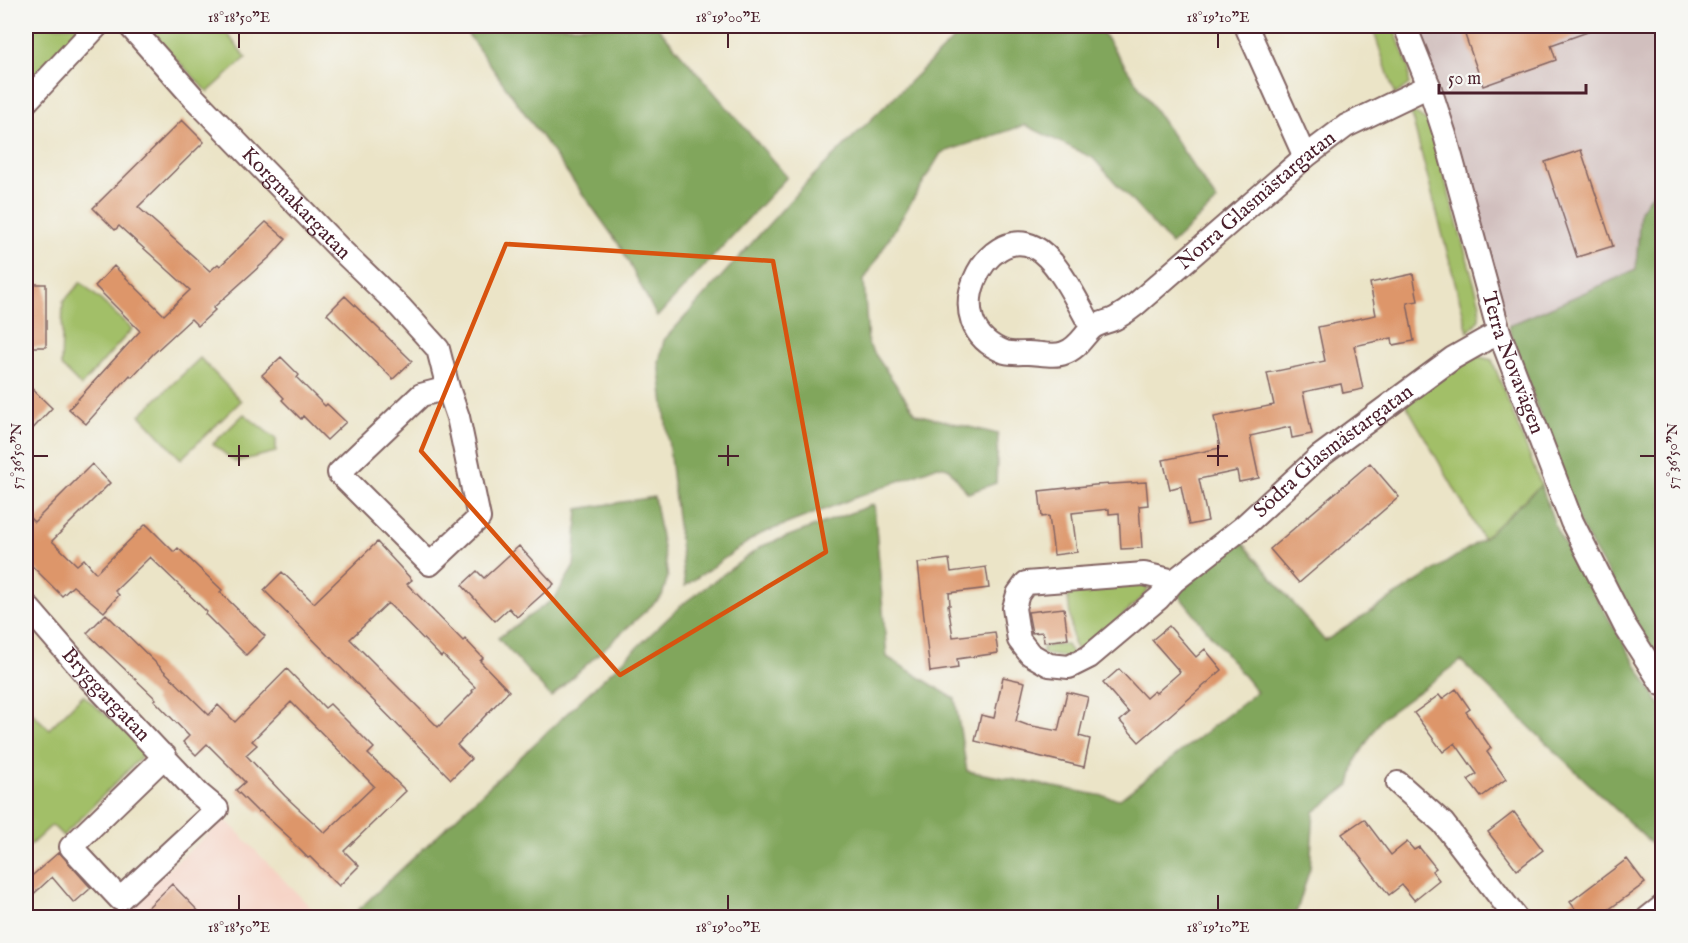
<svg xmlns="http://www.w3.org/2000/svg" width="1688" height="943" font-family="'IM FELL English',serif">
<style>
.built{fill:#f6d2c4}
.industrial{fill:#d1bfbe}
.green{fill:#a2bf67;stroke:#766f49;stroke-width:1.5}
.forest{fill:#81a65c;stroke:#666244;stroke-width:1.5}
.building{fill:#dd966a;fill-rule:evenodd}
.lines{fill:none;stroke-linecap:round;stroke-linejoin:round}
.street-casing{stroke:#826462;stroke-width:26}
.street{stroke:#fff;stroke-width:22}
.marked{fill:none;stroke:#d8530f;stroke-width:4.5;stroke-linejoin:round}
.ticks{fill:none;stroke:#4a1f2b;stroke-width:2}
.labels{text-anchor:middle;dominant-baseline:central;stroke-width:4.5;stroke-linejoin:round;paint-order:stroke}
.street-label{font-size:21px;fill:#4a1f2b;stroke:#f6f6f2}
.neatline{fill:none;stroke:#4a1f2b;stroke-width:2}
.ticks-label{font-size:15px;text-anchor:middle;fill:#4a1f2b}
</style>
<rect width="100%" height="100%" fill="#f6f6f2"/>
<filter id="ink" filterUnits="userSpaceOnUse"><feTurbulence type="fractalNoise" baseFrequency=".0167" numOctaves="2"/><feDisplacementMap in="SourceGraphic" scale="12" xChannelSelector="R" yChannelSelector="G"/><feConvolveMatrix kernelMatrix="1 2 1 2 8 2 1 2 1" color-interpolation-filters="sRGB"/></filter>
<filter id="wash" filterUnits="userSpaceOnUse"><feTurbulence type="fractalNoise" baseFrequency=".008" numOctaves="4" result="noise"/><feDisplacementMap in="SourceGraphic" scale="24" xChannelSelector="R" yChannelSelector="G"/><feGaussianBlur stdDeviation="1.35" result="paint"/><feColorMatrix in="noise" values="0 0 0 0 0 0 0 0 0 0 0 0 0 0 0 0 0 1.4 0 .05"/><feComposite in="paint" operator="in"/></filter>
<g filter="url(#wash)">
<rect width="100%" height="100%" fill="#ebe4c7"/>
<path class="built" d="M225,819l91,94 -4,5h-200z"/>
<path class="industrial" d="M1416,26h246v153l-22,32 -4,59 -128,56z"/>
<path class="green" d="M26,26h54l-54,60z
M144,26h90l-8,6 20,26 -38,34z
M1372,26h21l16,42v16l-14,11z
M1410,110l19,13 51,181 -1,16 -11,12z
M81,282l51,47 -51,57 -20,-20 2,-64z
M1477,356l15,4 49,125 -58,54 -79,-138z
M200,358l41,43 -60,58 -41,-44z
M244,414l32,25v13l-41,10 -22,-18z
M1139,582l9,5 -1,5 -5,6 -60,53 -5,-1 -4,-7 -6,-54z
M1060,644l7,1 6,10 -2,3 -28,-4v-7z
M83,695l64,56 -84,85 -11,-11 -26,24v-142l23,22z"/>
<path class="forest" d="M462,26h195l130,151 -130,140 -37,-71z
M967,26h131l119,175 -46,43 -78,-86 -68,-33 -84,28 -77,127 4,64 48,70 82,20 -2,49 -28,10 -20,-25 -10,-2 -180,69 -73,51 -26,-224 5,-22 142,-157z
M1662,179v489l-84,-147 -70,-195 128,-56 4,-59z
M1541,485l16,46 105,177v146l-201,-193 -80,58 -25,41 -6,25 -36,27 -4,56 -15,49 -950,1 12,-7 327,-308 78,-57 112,-42 13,153 68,42 12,72 153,28 137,-107 -82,-101 66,-50 84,100 158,-102z
M654,497l14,79 -6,20 -111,101 -53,-59 57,-40 19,-32 4,-57z"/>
<g id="blocks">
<path class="building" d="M1491,26h108v2l-48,17 5,15 -73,26 -18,-51z
M182,120l22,22 -66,65 72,64 8,-7 2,2 46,-44 20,17 -16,18 -57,51 2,2 -17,16 -7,-7 -38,35 -21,23 -2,-2 -44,49 -17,-15 71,-78 -45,-45 19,-20 50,49 26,-25 -71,-64 -4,4 -22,-22z
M1581,150l32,96 -36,11 -32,-95z
M1413,274l5,27 -11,2 7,38 -21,4 -1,-7 -38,8 9,43 -20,4 -2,-9 -38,8 9,42 -20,4 -2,-11 -40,9 9,42 -20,4 -2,-11 -38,8 9,42 -19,4 -8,-39 -11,3 -7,-29 57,-12 -6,-31 60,-12 -7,-32 58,-12 -7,-34 58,-12 -6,-32z
M26,284h20v63h-20z
M345,296l67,65 -19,18 -66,-65z
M281,357l18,18 -2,3 28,28 2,-2 19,18 -19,18 -24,-24 -2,3 -19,-19 2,-2 -22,-23z
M26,383l26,25 -26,28z
M1370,463l29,34 -100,86 -29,-34z
M92,464l18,19 -58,58 25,24 7,-6 12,14 50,-49 28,28 4,-4 44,42 -2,2 45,44 -19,19 -41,-41 2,-2 -57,-55 -35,34 4,4 -15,17 -31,-26 -11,10 -36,-36v-46l8,8z
M1146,482l2,23 -9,1 3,42 -21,1 -2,-36 -10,1v-5l-37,4 5,39 -23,3 -5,-39 -7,1 -3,-26 56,-6z
M377,542l35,38 -5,4 56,57 2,-2 18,19 -3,3 29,30 -52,54 14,14 -20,20 -187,-189 18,-18 32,31zM388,603l53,54 2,-2 32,32 -3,4 1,1 -35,35 -88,-88z
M519,546l35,38 -37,33 -8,-9 -14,13 -33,-36 15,-14 7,7z
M949,559l2,13 35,-5 3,21 -40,5 1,12h-2l5,32 42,-5 3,21 -41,6 1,9 -28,4 -12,-109z
M1064,608l4,31 -24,3 -1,-10 -11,1 -4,-21z
M106,614l103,101 9,-10 17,17 52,-53 38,39 5,-4 44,44 -6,6 38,37 -62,60 15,15 -20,20 -29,-29 -2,1 -18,-18 1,-1 -31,-28 -2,1 -22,-22 9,-8 -38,-38 -11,11 -13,-13 6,-6 -35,-36 2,-1 -69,-66zM291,702l83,84 -49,47 -40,-37 -39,-41 11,-10 -5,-4z
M1169,626l27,31 9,-8 17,21 -83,72 -19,-21 9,-8 -26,-30 16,-14 27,29 8,-7 2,2 24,-21 -28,-32z
M1003,677l22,5 -9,39 11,4 31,6 9,-39 21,5 -9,39 11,3 -6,28 -109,-26 6,-26 13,3z
M1456,689l14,20 -4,3 25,36 -4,4 19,27 -25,18 -13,-17 9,-6 -22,-31 -12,9 -29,-39 25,-18 3,4z
M1514,812l29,38 -26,20 -29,-38z
M1364,819l27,36 16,-13 7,8 5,-3 17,21 -4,3 7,9 -25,20 -12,-15 -13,10 -47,-61z
M59,852l32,36 -17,15 -22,-26 -26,24v-20z
M1627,859l18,24 -48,35h-15l-12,-16z
M172,884l33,34h-68z"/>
</g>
</g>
<g filter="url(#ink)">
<use href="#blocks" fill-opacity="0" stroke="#826462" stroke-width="1.5"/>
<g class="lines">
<g class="street-casing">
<g id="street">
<path id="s1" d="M130,26l63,71 148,153 59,57 38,42 10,39 -27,7 -82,78 91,91 49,-46 -21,-101 -10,-29"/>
<path d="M1246,26l59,131"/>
<path id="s2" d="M1405,26l24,60 16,49 54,197 73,190 53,104 37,58"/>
<path d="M26,102l71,-76"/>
<path id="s3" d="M1092,328c-14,-24 -34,-69 -58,-81 -48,-24 -101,78 -29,105 7,2 16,1 23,1 10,0 27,4 36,0 13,-4 19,-16 27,-24 6,-6 18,-7 25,-11 7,-4 13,-8 19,-13l170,-148 41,-31 83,-40"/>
<path id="s4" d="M1174,581l-15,17 -70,59 -20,10 -20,-2 -19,-11 -11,-14 -5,-32 4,-14 8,-11 118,-9 30,7 68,-53 77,-71 134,-99 46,-26"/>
<path id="s5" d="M26,605l64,74 109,115 18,15 -97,90 -49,-52 94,-91"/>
<path d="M1398,783l45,40 73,95"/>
<path d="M1648,918l14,-11"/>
</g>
</g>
<use href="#street" class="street"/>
</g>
</g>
<path class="marked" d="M506,244l267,17 53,291 -206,123 -199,-224z"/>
<path class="ticks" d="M239,33v15M728,33v15M1218,33v15M239,445v21M728,445v21M1218,445v21M33,456h15M228,456h21M718,456h21M1207,456h21M1640,456h15M239,895v15M728,895v15M1218,895v15"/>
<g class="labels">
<g class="street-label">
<text stroke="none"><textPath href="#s3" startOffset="572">Norra Glasmästargatan</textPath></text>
<text stroke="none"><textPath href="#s1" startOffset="243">Korgmakargatan</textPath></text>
<text stroke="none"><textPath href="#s2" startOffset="354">Terra Novavägen</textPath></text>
<text stroke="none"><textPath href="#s4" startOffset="612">Södra Glasmästargatan</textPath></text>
<text stroke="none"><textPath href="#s5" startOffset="120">Bryggargatan</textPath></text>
</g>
</g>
<rect width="1688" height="943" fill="none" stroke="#f6f6f2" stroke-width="66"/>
<path d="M1439 84v9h147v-9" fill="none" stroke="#4a1f2b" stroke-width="3"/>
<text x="1448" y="84" font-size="18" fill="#4a1f2b" stroke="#f6f6f2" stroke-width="4.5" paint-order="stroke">50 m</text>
<rect x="33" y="33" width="1622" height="877" class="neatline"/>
<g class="ticks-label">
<text x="239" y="22">18°18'50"E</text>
<text x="728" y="22">18°19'00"E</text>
<text x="1218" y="22">18°19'10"E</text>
<text transform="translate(16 456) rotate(-90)" y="5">57°36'50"N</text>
<text transform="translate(1672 456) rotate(-90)" y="5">57°36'50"N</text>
<text x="239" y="932">18°18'50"E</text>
<text x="728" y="932">18°19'00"E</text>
<text x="1218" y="932">18°19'10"E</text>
</g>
</svg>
